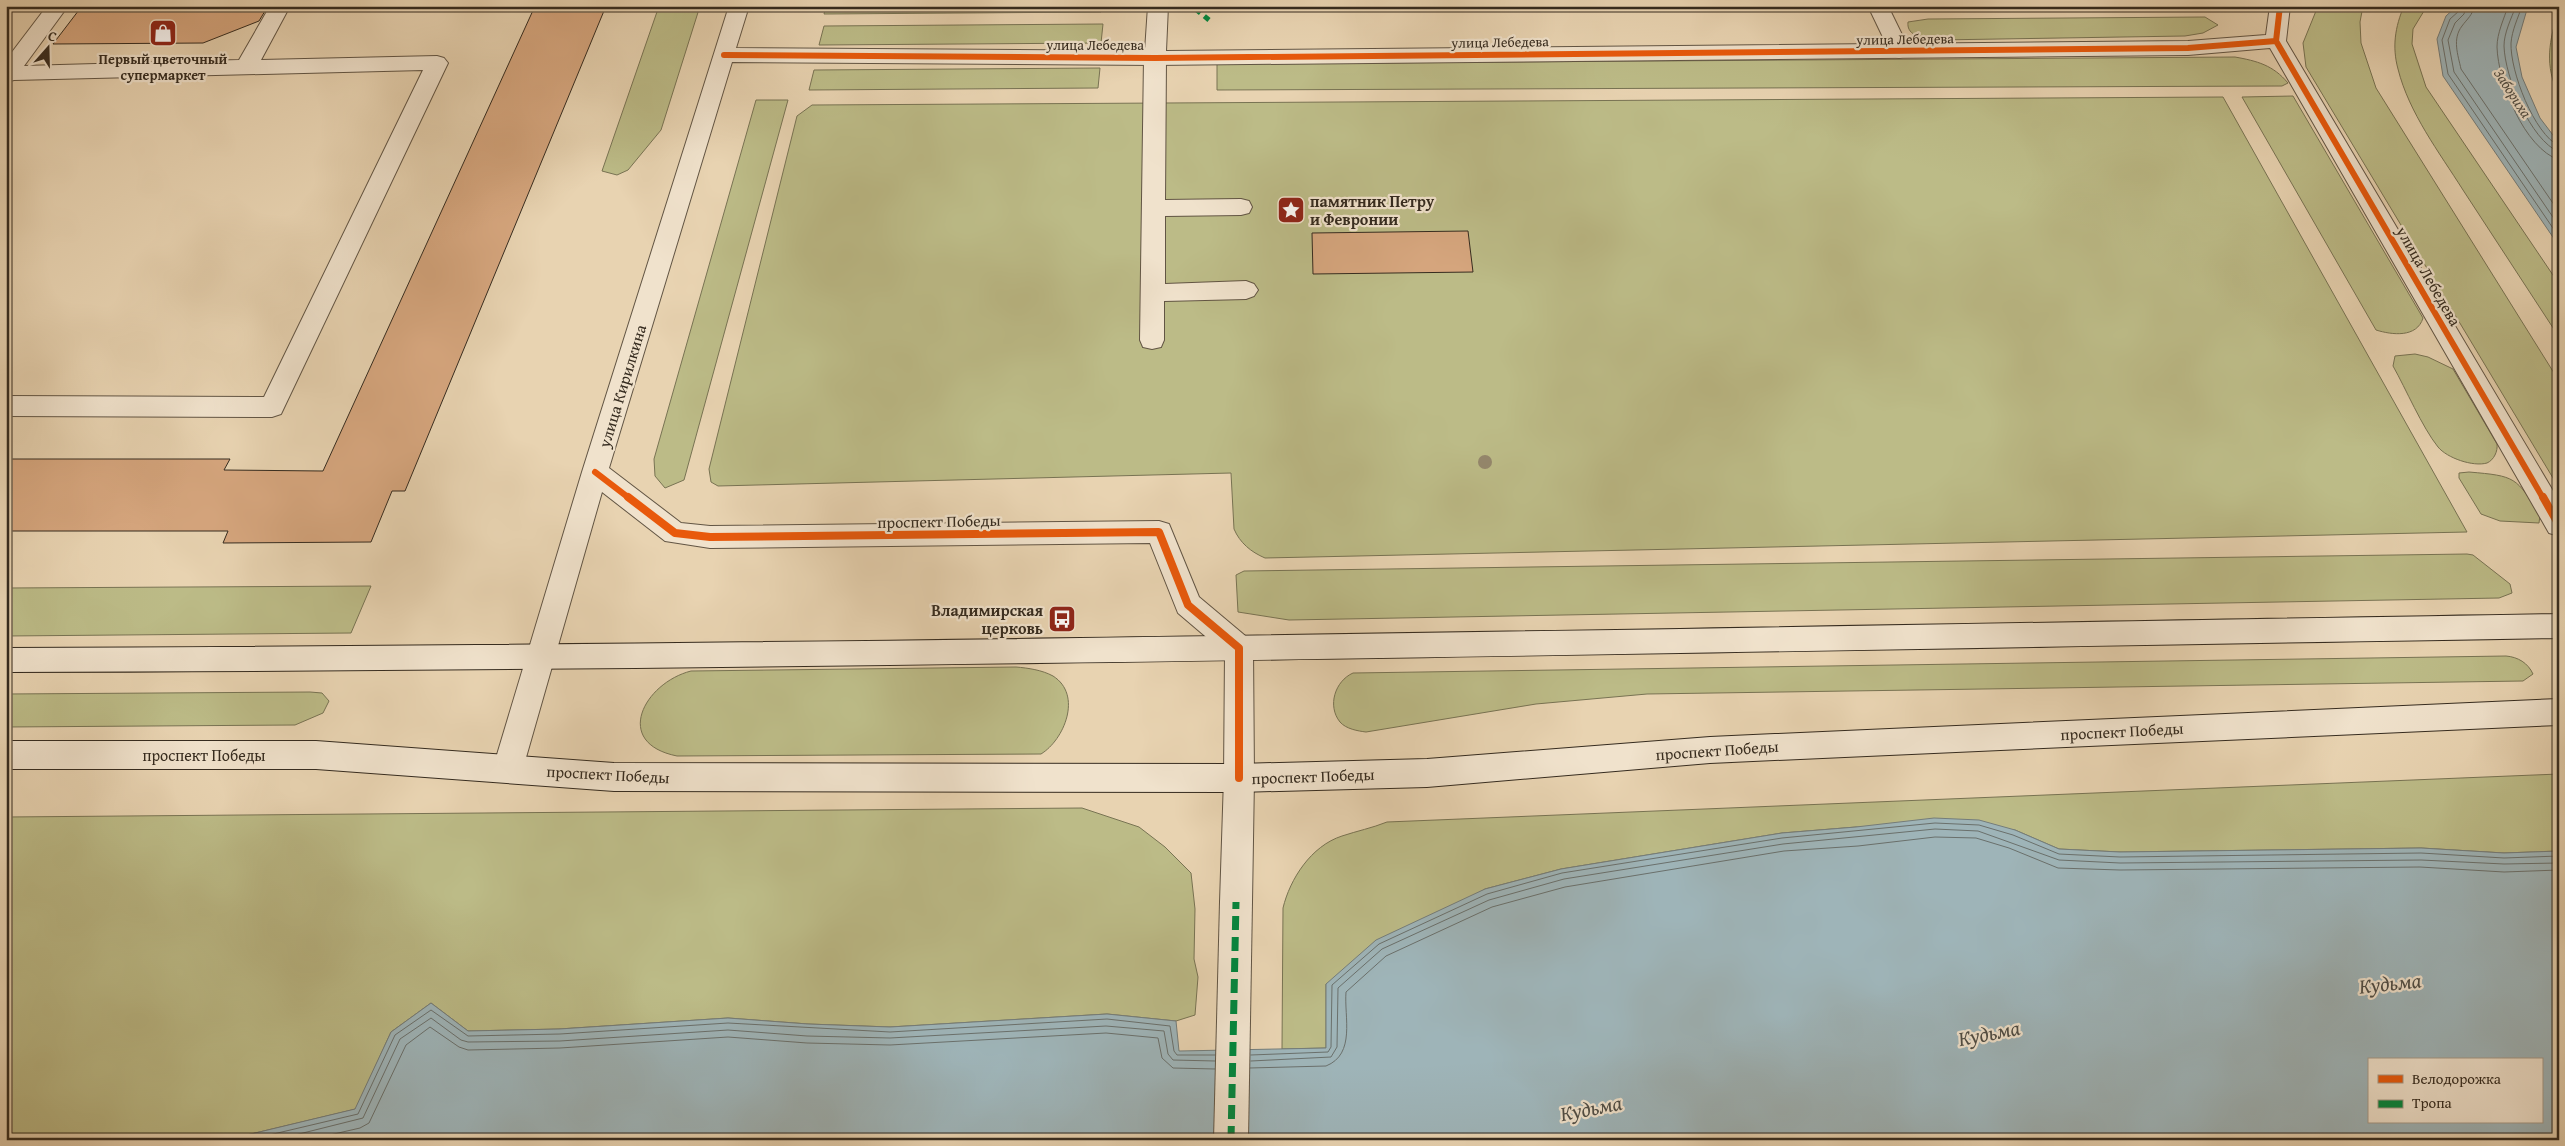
<svg xmlns="http://www.w3.org/2000/svg" width="2565" height="1146" font-family="'Gentium Book Plus',serif">
<style>
.green{fill:#bcbb87;stroke:#787353}
.water{fill:#9eb4b8;stroke:#747d7b;fill-rule:evenodd}
.lines{fill:none;stroke-linecap:round;stroke-linejoin:round}
.shore{stroke:#6a706c;stroke-width:1}
.building{fill:#d6a67e;stroke:#352b1f}
.service-casing{stroke:#625544;stroke-width:2}
.pedestrian-casing{stroke:#625544;stroke-width:2}
.minor-casing{stroke:#625544;stroke-width:2}
.secondary-casing{stroke:#352b1f;stroke-width:2}
.service{fill:#f0e2cc;fill-rule:evenodd}
.pedestrian{fill:#f0e2cc;fill-rule:evenodd}
.minor{fill:#f0e2cc;fill-rule:evenodd}
.secondary{fill:#f0e2cc;fill-rule:evenodd}
.quiet-far1{stroke:#00873e;stroke-width:5;stroke-dasharray:11 5;stroke-linecap:butt}
.quiet{stroke:#00873e;stroke-width:7;stroke-dasharray:14 7;stroke-linecap:butt}
.cycleway-far1-casing{stroke:#f0e2cc;stroke-width:9}
.cycleway-casing{stroke:#f0e2cc;stroke-width:11}
.cycleway-far1{stroke:#e8590c;stroke-width:6}
.cycleway{stroke:#e8590c;stroke-width:8}
.tree{fill:#94876c}
.labels{text-anchor:middle;dominant-baseline:central;stroke-width:4.5;stroke-linejoin:round;paint-order:stroke}
.far-street-label{font-size:14px;fill:#352b1f;stroke:#f0e2cc}
.far-poi-label{font-size:14px;font-weight:bold;fill:#352b1f;stroke:#f0e2cc}
.far-water-label{font-size:15px;font-style:italic;fill:#4f4d45;stroke:#f0e2cc}
.poi-label{font-size:16px;font-weight:bold;fill:#352b1f;stroke:#f0e2cc;text-anchor:start}
.street-label{font-size:16px;fill:#352b1f;stroke:#f0e2cc}
.near-water-label{font-size:21px;font-style:italic;fill:#4f4d45;stroke:#f0e2cc}
</style>
<rect width="100%" height="100%" fill="#e8d3b1"/>
<filter id="stains"><feTurbulence type="fractalNoise" baseFrequency=".004" numOctaves="4"/><feColorMatrix values="0 0 0 0 .2 0 0 0 0 .09 0 0 0 0 .02 0 0 0 .5 -.17"/></filter>
<radialGradient id="worn" r=".72"><stop offset=".6" stop-color="#630" stop-opacity="0"/><stop offset="1" stop-color="#630" stop-opacity=".3"/></radialGradient>
<path class="green" d="M659,6h41l-39,124 -33,40 -11,5 -15,-4z
M826,6h275v6l-277,2z
M2318,6h45l-3,16 1,21 15,45 183,293v107l-253,-421 -3,-24z
M2404,6h23l-14,23 -1,15 14,43 133,197v53c-32,-49 -64,-98 -96,-147 -24,-38 -54,-77 -65,-121 -6,-22 -3,-42 6,-63z
M2559,10v85c-15,-29 -10,-55 0,-85z
M2205,17l13,8 -15,8 -18,3 -247,4c-12,-1 -32,-3 -30,-18l20,-3z
M1103,24l-2,19 -282,2 5,-19z
M2235,57c22,4 38,8 53,26l-6,3 -1065,4v-26z
M1100,68l-2,20 -289,2 5,-20z
M2293,96l130,222c-6,20 -31,17 -47,12l-134,-233z
M2223,97l244,435 -1202,26c-14,-6 -25,-15 -31,-29l-3,-56 -513,13 -7,-4 -2,-13 88,-353 15,-11z
M756,100h32l-104,380 -19,8 -10,-12 -1,-17z
M2415,354l13,3 25,12 44,75c1,7 -3,16 -10,19 -14,4 -40,-5 -49,-16 -16,-20 -32,-58 -45,-81l2,-10z
M2469,472c47,4 47,5 71,43l-1,8 -39,-2 -19,-7 -22,-36v-5z
M2467,554l6,1 37,29 2,9 -13,5 -1210,22 -51,-8 -2,-37 8,-4z
M371,586l-20,47 -345,3v-48z
M2506,656c12,1 22,7 27,18l-10,7 -876,13 -111,10 -170,28c-8,-1 -20,-3 -26,-10 -13,-16 -5,-41 13,-49z
M1016,667c12,1 26,3 37,9 30,19 11,64 -12,78l-364,2c-65,-13 -33,-73 14,-85z
M310,692l12,1 7,8 -6,12 -28,12 -289,2v-33z
M2559,774v77l-55,2 -83,-5 -301,4 -61,-3 -44,-19 -159,-3 -74,6 -221,36 -76,20 -159,95v64l-44,1 1,-141c7,-29 28,-62 59,-72 15,-5 30,-8 45,-14z
M1082,808l57,19 26,20 26,26 4,36 -1,50 4,18 -3,38 -19,6 -69,-7 -217,13 -82,-3 -80,-6 -169,11 -91,2 -37,-28 -40,29 -35,77 -130,31h-220v-323z"/>
<path class="water" d="M2457,6h71l-12,41 6,30 18,41 19,25v103l-116,-170 -6,-37 9,-23z
M1934,818l45,2 36,10 44,19 61,3 301,-4 83,5 55,-2v287l-4,2h-2329l129,-31 36,-77 40,-29 37,28 91,-2 169,-11 80,6 82,3 217,-13 69,7 3,30 147,-3v-64l50,-44 109,-51 76,-20 221,-36 74,-6zM2369,1060h172v62h-172z"/>
<g class="lines">
<path class="shore" d="M2460,6l-1,5 -9,8 -8,21 6,34 111,163
M2466,6l-2,8 -9,9 -7,17 6,32 105,154
M2474,6c-1,9 -7,13 -12,20 -10,13 -4,29 -1,43l98,143
M2508,6c-4,13 -11,27 -11,41 1,35 27,101 62,113
M2516,6c-5,13 -12,27 -12,40 1,31 26,94 55,106
M2522,6c-4,12 -10,24 -11,37 -1,28 23,91 48,103
M1251,1055l77,-3 3,-5 1,-62 47,-41 108,-50 75,-21 220,-35 153,-15 44,2 34,10 46,19 61,3 301,-4 83,5 55,-2
M1251,1061l80,-4 6,-10 1,-59 44,-39 107,-49 75,-21 219,-35 152,-15 43,2 81,29 61,3 301,-3 83,4 55,-1
M1250,1068l76,-2c30,-12 18,-49 20,-74l40,-36 106,-49 73,-20 219,-36 74,-5 77,-9 41,1 33,10 49,20 62,2 300,-3 84,5 55,-2
M248,1140l110,-26 37,-79 36,-25 37,26 92,-2 168,-11 162,9 217,-13 63,7 4,25 3,4h38
M275,1140l88,-22 37,-79 31,-21 30,22 7,2 92,-1 168,-11 79,6 83,2 216,-12 58,5 4,23 5,6 42,1
M308,1140l52,-12 9,-5 37,-78 24,-18 29,20 9,3 92,-2 168,-11 79,6 83,2 216,-12 52,5 4,20 11,10 42,1"/>
</g>
<path class="building" d="M82,6h186l-9,15 -56,22 -150,1z
M535,6h71l-201,485h-13l-21,51 -148,1 5,-12h-222v-72h224l-6,11 99,1z
M1468,231l5,41 -160,2 -1,-41z"/>
<g class="lines">
<g class="service-casing">
<path id="service" d="M47,6h21l-44,60 215,-6 31,-54h20l-29,54 176,-4 7,2 4,5 -167,351 -9,3 -266,-1v-20l258,1 159,-327 -409,10 -8,2v-22z
M1868,6h20l22,45 -4,5 -7,2 -7,-2z
M1155,51l7,2 4,5 -1,142 76,-1 8,2 3,6 -3,6 -8,2 -76,1v68l81,-3 8,3 4,6 -4,6 -8,3 -82,2v39l-3,7 -9,2 -9,-2 -3,-7 4,-282 4,-5z
M1239,764l11,4 4,10 -2,124 -5,11 -11,4 -11,-4 -5,-11 4,-124 4,-10z"/>
</g>
<g class="pedestrian-casing">
<path id="pedestrian" d="M1236,887l11,4 5,11 -4,238h-34l6,-238 5,-11z"/>
</g>
<g class="minor-casing">
<path id="minor" d="M729,6h20l-13,42 409,3 3,-45h20l-2,45 1022,-10 78,-6 4,-29h20l-4,35 273,460v35l-10,-3 -279,-485 -82,7 -1033,10 -423,-3 -123,406 72,55 29,3 449,-5 10,3 30,73 50,42 4,9 1,130 -4,10 -11,4 -11,-4 -4,-10 1,-125 -47,-40 -28,-70 -440,5 -45,-7 -63,-49 -79,276 -4,10 -11,4 -11,-4 -4,-10 89,-296z"/>
</g>
<g class="secondary-casing">
<path id="secondary" d="M2559,614v24c-851,14 -1702,32 -2553,34v-24c851,-3 1702,-20 2553,-34z
M2559,699v26l-849,38 -283,24 -188,5 -625,-1 -298,-22h-310v-28h310l298,22 625,1 188,-5 283,-22z"/>
</g>
<use href="#service" class="service"/>
<use href="#pedestrian" class="pedestrian"/>
<use href="#minor" class="minor"/>
<use href="#secondary" class="secondary"/>
<path class="quiet-far1" d="M1192,6l17,14"/>
<path class="quiet" d="M1231,1140l5,-238"/>
<g class="cycleway-far1-casing">
<path id="cycleway-far1" d="M2280,6l-4,35 267,457
M724,55l431,3 1033,-10 88,-7
M595,472l34,26"/>
</g>
<g class="cycleway-casing">
<path id="cycleway" d="M628,497l47,36 35,4 449,-5 29,73 51,43v130
M2543,497l16,28"/>
</g>
<use href="#cycleway-far1" class="cycleway-far1"/>
<use href="#cycleway" class="cycleway"/>
</g>
<circle class="tree" cx="1485" cy="462" r="7"/>
<defs>
<g id="shop-square" transform="scale(1.4375)"><rect x="-9" y="-9" width="18" height="18" rx="4" fill="#8f2418" stroke="#f0e2cc"/><path d="M-5-2.5h2.3a2.7 3.5 0 0 1 5.4 0H5L5.5 6h-11ZM-1.5-2.5h3a1.5 2.3 0 0 0-3 0Z" fill="#fff"/></g>
<g id="sight-square" transform="scale(1.4375)"><rect x="-9" y="-9" width="18" height="18" rx="4" fill="#8f2418" stroke="#f0e2cc"/><path d="M0-6L1.8-2.2L6-1.7L2.9 1.2L3.7 5.4L0 3.3L-3.7 5.4L-2.9 1.2L-6-1.7L-1.8-2.2Z" fill="#fff"/></g>
<g id="bus-square" transform="scale(1.4375)"><rect x="-9" y="-9" width="18" height="18" rx="4" fill="#8f2418" stroke="#f0e2cc"/><path d="M-5-6H5V4H4V6H2V4H-2V6H-4V4H-5ZM-3.5-4V0h7V-4ZM-3.5 1.2v1.5H-2V1.2ZM2 1.2v1.5H3.5V1.2Z" fill="#fff"/></g>
</defs>
<g fill-rule="evenodd">
<use href="#shop-square" x="163" y="33"/>
<use href="#sight-square" x="1291" y="210"/>
<use href="#bus-square" x="1062" y="619"/>
</g>
<g class="labels">
<g class="far-street-label">
<text transform="translate(1905 39) rotate(-1)">улица Лебедева</text>
<text transform="translate(1500 42) rotate(-1)">улица Лебедева</text>
<text x="1095" y="45">улица Лебедева</text>
</g>
<g class="far-poi-label">
<text x="163" y="59">Первый цветочный<tspan x="163" dy="16">супермаркет</tspan></text>
</g>
<g class="far-water-label">
<text transform="translate(2513 93) rotate(57)">Забориха</text>
</g>
<g class="poi-label">
<text x="1310" y="201">памятник Петру<tspan x="1310" dy="18">и Февронии</tspan></text>
<text x="1043" y="610" text-anchor="end">Владимирская<tspan x="1043" dy="18">церковь</tspan></text>
</g>
<g class="street-label">
<text transform="translate(2429 276) rotate(60)">улица Лебедева</text>
<text transform="translate(622 386) rotate(-73)">улица Кирилкина</text>
<text transform="translate(939 521) rotate(-1)">проспект Победы</text>
<text transform="translate(2122 731) rotate(-3)">проспект Победы</text>
<text transform="translate(1717 750) rotate(-4)">проспект Победы</text>
<text x="204" y="755">проспект Победы</text>
<text transform="translate(608 774) rotate(3)">проспект Победы</text>
<text transform="translate(1313 776) rotate(-2)">проспект Победы</text>
</g>
<g class="near-water-label">
<text transform="translate(2390 983) rotate(-6)">Кудьма</text>
<text transform="translate(1989 1033) rotate(-11)">Кудьма</text>
<text transform="translate(1591 1108) rotate(-11)">Кудьма</text>
</g>
</g>
<rect width="2565" height="1146" fill="none" stroke="#e8d3b1" stroke-width="25"/>
<rect x="8" y="8" width="2550" height="1131" fill="none" stroke="#352b1f" stroke-width="2.5"/>
<rect x="12" y="12" width="2540" height="1121" fill="none" stroke="#352b1f"/>
<rect x="2368" y="1058" width="175" height="65" fill="#f0e2cc" stroke="#a59987"/>
<rect x="2378" y="1075" width="25" height="8" fill="#e8590c" stroke="#a59987"/>
<text x="2412" y="1084" font-size="15" fill="#352b1f">Велодорожка</text>
<rect x="2378" y="1100" width="25" height="8" fill="#00873e" stroke="#a59987"/>
<text x="2412" y="1108" font-size="15" fill="#352b1f">Тропа</text>
<g transform="translate(48 48) rotate(20)" stroke="#f0e2cc" stroke-width="4" paint-order="stroke">
<path d="M0-4L9 19L0 12L-9 19Z" fill="#352b1f"/>
<text y="-8" font-size="14" font-weight="bold" text-anchor="middle" fill="#352b1f">С</text>
</g>
<rect width="100%" height="100%" filter="url(#stains)"/>
<rect width="100%" height="100%" fill="url(#worn)"/>
</svg>
